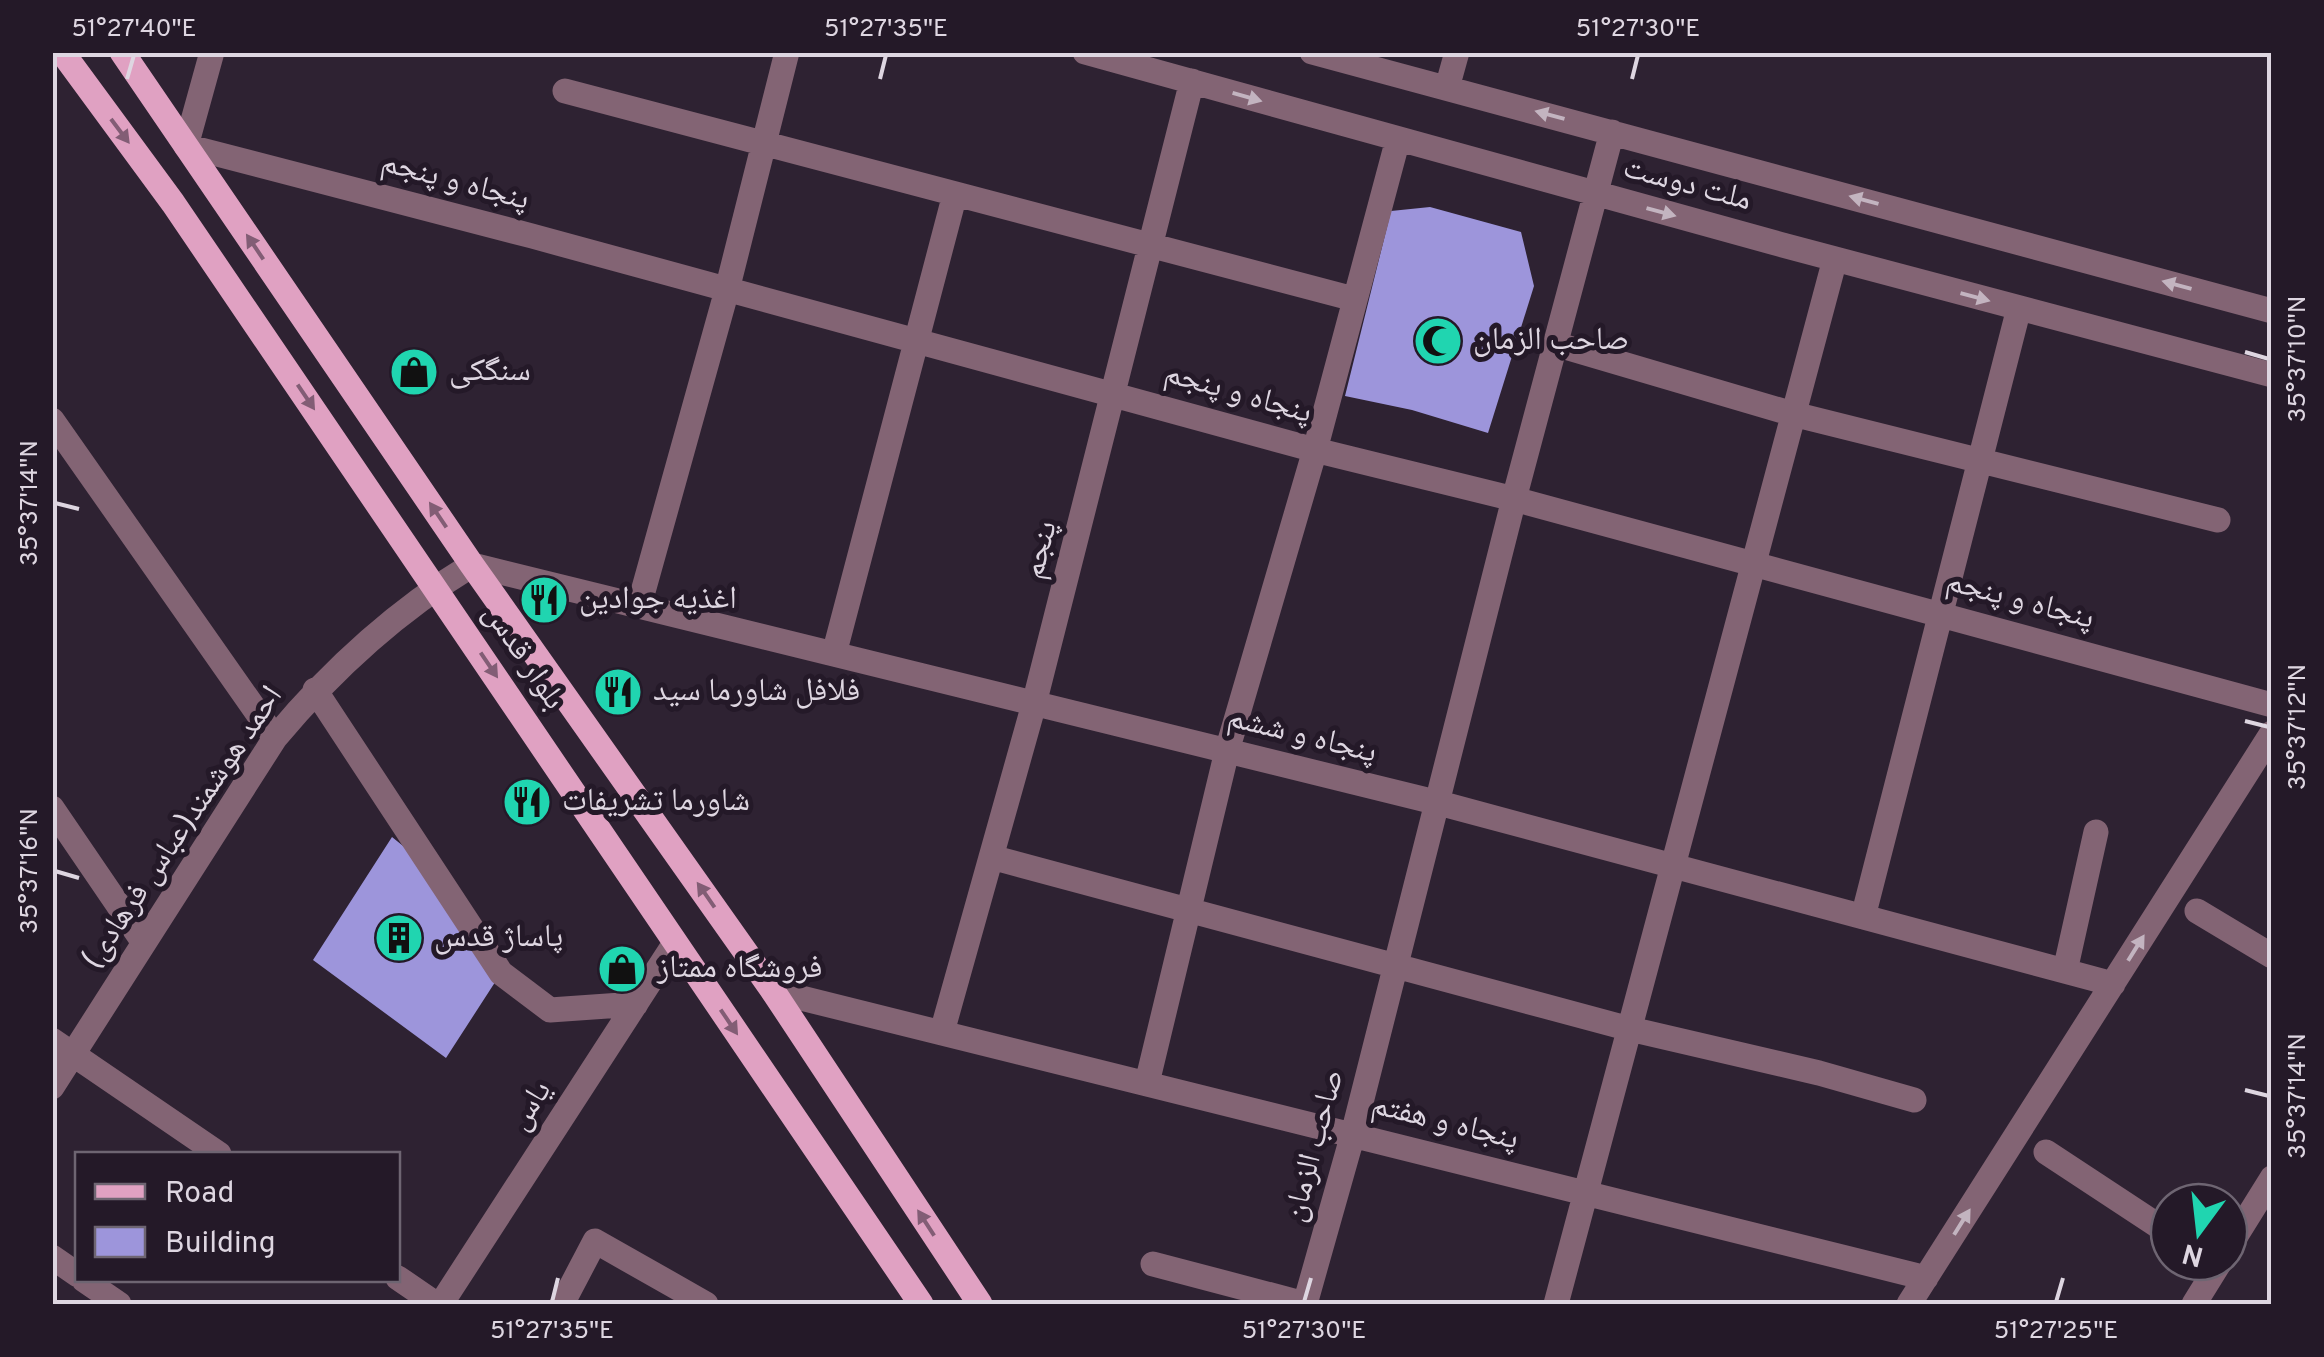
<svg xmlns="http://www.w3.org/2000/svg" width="2324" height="1357" font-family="Overpass,'Noto Naskh Arabic',sans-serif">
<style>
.building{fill:#9d95db}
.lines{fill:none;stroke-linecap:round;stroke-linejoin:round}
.minor{stroke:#836474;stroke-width:25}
.major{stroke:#e0a1c2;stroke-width:25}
.oneway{fill:#c3b4c0}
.oneway2{fill:#825d75}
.ticks{fill:none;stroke:#ded6e1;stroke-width:4}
.labels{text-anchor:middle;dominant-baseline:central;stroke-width:10;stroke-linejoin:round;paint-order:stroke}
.street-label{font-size:32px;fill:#ded6e1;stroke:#241928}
.poi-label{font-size:32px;fill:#ded6e1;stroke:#241928;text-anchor:start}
.neatline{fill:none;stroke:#ded6e1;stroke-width:4}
.ticks-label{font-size:25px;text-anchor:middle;fill:#ded6e1}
</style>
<rect width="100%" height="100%" fill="#2e2232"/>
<path class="building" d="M1430,207l91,25 13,54 -46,147 -76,-23 -67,-14 46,-185z
M392,837l42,34 67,102 -55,85 -133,-98z"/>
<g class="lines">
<path class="minor" d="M212,52l-26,94 346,90 783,214 199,49 758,206
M1085,52l694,192 493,131
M1312,52l960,259
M1447,88l10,-36
M565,91l789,208
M1555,344l238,70 425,106
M52,420l223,318
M639,606l88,-316 60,-238
M834,654l121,-460
M315,690l186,283 49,37 86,-6
M52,808l92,135
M991,857l639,172 189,44 95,27
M2197,911l75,45
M1863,917l156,-609
M2065,971l31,-139
M773,991l1153,287
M942,1032l92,-328 158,-623
M52,1040l167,114
M1147,1083l80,-332 88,-301 83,-311
M52,1087l223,-349c55,-66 123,-128 197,-173l967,238 674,181
M2046,1152l123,81
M2229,1247l43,-69
M52,1257l26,18
M1153,1264l152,40
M398,1278l38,26
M84,1280l35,24
M441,1304l234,-361
M562,1304l33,-63 111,63
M1305,1304l48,-170 161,-635 98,-367
M1556,1304l279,-1045
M1909,1304l363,-571
M2194,1304l26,-42"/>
<path class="major" d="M62,52l111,151 748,1101
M122,52l350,513 301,426 207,313"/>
</g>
<defs><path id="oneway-solid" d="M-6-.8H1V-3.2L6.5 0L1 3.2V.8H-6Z" transform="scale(2.5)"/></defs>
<g class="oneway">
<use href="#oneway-solid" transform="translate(1247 97) rotate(16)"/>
<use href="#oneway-solid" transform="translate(1550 115) rotate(-165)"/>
<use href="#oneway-solid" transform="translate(1864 200) rotate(-165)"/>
<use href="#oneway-solid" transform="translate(1661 212) rotate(15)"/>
<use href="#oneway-solid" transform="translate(2177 285) rotate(-165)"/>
<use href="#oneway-solid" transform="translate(1975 297) rotate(15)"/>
<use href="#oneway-solid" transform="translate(2136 948) rotate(-58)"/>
<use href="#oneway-solid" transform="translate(1962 1222) rotate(-58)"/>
</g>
<g class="oneway2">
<use href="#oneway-solid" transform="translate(120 131) rotate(53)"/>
<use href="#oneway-solid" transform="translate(255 247) rotate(-124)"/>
<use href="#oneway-solid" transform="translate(306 397) rotate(56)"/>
<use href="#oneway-solid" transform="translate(438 515) rotate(-124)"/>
<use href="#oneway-solid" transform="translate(489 665) rotate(56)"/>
<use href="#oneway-solid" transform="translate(706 895) rotate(-125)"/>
<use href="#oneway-solid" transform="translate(729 1022) rotate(56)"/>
<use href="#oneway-solid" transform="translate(926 1223) rotate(-123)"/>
</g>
<path class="ticks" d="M127,79l7,-24M880,79l6,-24M1632,79l6,-24M2245,352l24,7M55,503l24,6M2245,721l24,6M55,871l24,7M2245,1090l24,6M552,1302l6,-24M1304,1302l7,-24M2056,1302l7,-24"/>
<defs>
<g id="mosque-disc" transform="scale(2.5)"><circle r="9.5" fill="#20d5b0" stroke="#241928"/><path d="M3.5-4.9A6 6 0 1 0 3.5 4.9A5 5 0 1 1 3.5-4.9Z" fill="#111"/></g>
<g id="shop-disc" transform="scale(2.5)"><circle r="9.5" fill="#20d5b0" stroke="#241928"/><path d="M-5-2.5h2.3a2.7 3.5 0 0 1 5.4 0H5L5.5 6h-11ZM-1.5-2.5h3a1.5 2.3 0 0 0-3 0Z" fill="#111"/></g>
<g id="restaurant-disc" transform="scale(2.5)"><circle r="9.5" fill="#20d5b0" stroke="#241928"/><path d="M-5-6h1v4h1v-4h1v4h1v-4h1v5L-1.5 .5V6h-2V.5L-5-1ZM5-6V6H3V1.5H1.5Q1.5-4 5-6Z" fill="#111"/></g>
<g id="building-disc" transform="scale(2.5)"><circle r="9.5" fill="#20d5b0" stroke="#241928"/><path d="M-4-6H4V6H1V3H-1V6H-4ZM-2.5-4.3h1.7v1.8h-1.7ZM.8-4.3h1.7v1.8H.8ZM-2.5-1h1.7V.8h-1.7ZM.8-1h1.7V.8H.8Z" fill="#111"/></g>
</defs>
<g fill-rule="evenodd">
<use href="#mosque-disc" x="1438" y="341"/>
<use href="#shop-disc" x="414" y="372"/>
<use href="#restaurant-disc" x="544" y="600"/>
<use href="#restaurant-disc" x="618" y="692"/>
<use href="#restaurant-disc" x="527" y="802"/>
<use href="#building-disc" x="399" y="938"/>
<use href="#shop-disc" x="622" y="969"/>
</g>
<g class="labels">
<g class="street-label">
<text transform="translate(455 182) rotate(15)">پنجاه و پنجم</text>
<text transform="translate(1687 185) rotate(15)">ملت دوست</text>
<text transform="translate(1238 394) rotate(16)">پنجاه و پنجم</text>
<text transform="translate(1041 550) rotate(-75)">پنجم</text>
<text transform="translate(2020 601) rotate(15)">پنجاه و پنجم</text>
<text transform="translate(523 657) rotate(56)">بلوار قدس</text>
<text transform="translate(1302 736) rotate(14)">پنجاه و ششم</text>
<text transform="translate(183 828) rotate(-56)">احمد هوشمند(عباس فرهادی)</text>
<text transform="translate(531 1106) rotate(-57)">یاس</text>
<text transform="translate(1445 1123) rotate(14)">پنجاه و هفتم</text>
<text transform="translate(1315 1146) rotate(-75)">صاحب الزمان</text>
</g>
<g class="poi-label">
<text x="1473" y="341">صاحب الزمان</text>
<text x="449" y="372">سنگکی</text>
<text x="579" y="600">اغذیه جوادین</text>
<text x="653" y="692">فلافل شاورما سید</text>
<text x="562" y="802">شاورما تشریفات</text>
<text x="434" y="938">پاساژ قدس</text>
<text x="657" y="969">فروشگاه ممتاز</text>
</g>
</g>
<rect width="2324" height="1357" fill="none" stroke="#241928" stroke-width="110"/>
<rect x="75" y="1152" width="325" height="130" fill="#241928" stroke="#6e6572" stroke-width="2.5"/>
<rect x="95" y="1184" width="50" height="15" fill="#e0a1c2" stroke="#6e6572" stroke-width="2.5"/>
<text x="165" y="1202" font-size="30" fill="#ded6e1">Road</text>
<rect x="95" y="1227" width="50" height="30" fill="#9d95db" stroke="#6e6572" stroke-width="2.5"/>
<text x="165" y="1252" font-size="30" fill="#ded6e1">Building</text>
<g transform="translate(2199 1232) rotate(195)"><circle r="48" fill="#241928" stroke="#6e6572" stroke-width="2.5"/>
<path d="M0-8L18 38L0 25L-18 38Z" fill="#20d5b0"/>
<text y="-15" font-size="28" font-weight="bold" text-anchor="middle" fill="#ded6e1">N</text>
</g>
<rect x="55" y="55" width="2214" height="1247" class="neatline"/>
<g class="ticks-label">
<text x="134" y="36">51°27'40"E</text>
<text x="886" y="36">51°27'35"E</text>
<text x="1638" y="36">51°27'30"E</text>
<text transform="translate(2296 359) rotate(-90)" y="9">35°37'10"N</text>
<text transform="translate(28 503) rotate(-90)" y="9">35°37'14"N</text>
<text transform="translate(2296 727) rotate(-90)" y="9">35°37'12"N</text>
<text transform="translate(28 871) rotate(-90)" y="9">35°37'16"N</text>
<text transform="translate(2296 1096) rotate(-90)" y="9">35°37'14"N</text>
<text x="552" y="1338">51°27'35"E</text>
<text x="1304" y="1338">51°27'30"E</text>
<text x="2056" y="1338">51°27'25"E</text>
</g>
</svg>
